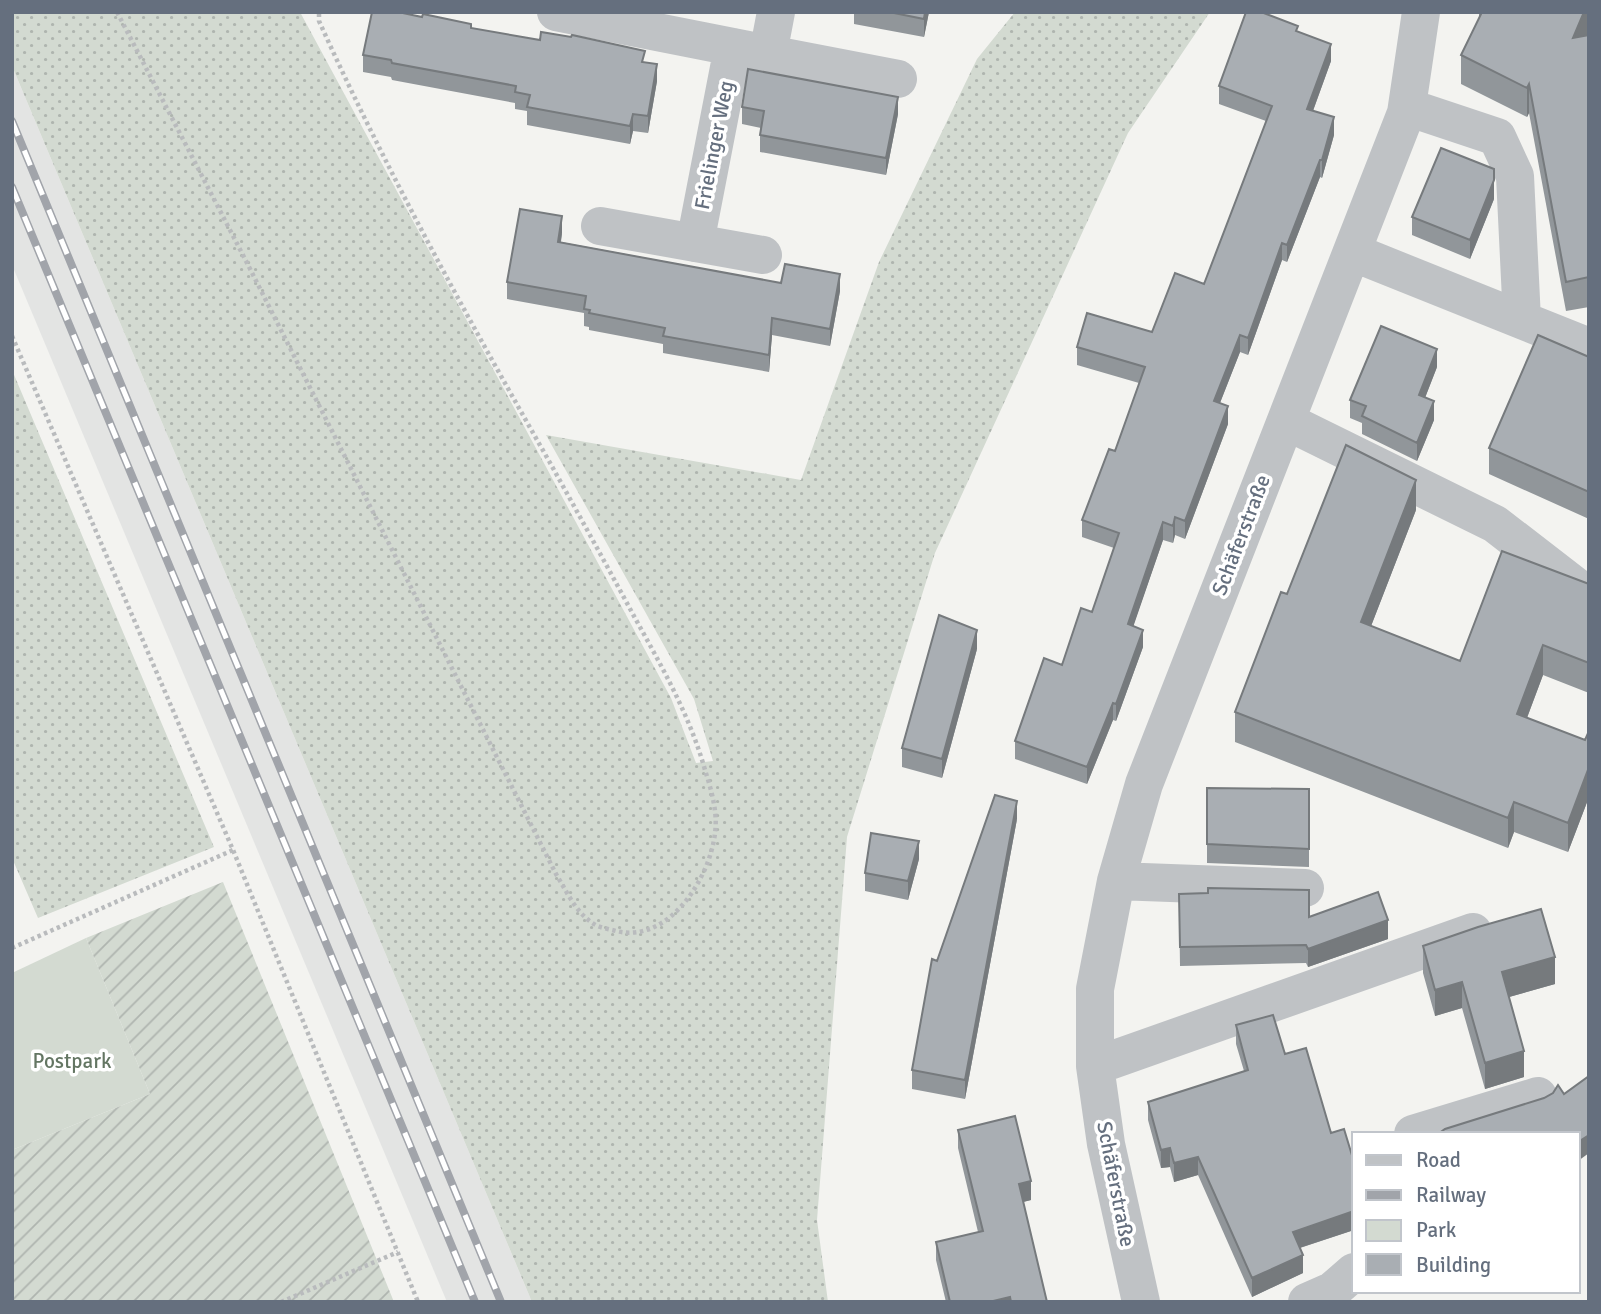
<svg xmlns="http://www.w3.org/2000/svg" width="1601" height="1314" font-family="Signika,sans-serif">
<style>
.built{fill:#e3e4e3}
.grass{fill:url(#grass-dots)}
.park{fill:#d3dad1}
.garden{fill:url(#garden-furrows)}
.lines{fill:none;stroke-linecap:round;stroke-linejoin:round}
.path{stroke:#b9bbbd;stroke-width:4.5;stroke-dasharray:3.5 3.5;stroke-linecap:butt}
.minor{stroke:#bfc2c5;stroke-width:38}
.rail-casing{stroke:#a1a4aa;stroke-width:8}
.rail{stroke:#fff;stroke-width:5;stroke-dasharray:16;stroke-linecap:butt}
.wall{fill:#91969a}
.shaded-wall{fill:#767a7d}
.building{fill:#a9aeb3;stroke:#767a7d;stroke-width:2}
.labels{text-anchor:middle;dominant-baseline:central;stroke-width:7;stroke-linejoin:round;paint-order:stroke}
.street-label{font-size:21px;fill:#656f7e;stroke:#fff}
.park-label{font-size:21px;fill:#647663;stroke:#fff}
</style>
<defs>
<pattern id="grass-dots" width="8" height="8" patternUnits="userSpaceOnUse" patternTransform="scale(1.75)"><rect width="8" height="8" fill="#d3dad1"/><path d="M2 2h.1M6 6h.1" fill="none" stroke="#afb5af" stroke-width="1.8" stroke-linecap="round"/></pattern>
<pattern id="garden-furrows" width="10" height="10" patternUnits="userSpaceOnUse" patternTransform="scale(1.75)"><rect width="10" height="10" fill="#d3dad1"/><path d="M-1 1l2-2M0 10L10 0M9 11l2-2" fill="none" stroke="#afb5af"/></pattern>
</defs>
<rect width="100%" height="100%" fill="#f3f3f0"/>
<path class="built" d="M12,66l520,1236h-85l-435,-1037z"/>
<path class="grass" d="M12,12h288l371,686 25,65 17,-2 -19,-62 -148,-264 255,45 78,-218 98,-203 38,-47h195l-82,121 -193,420 -88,284 -30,383 11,82h-296l-520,-1236z
M12,370l202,477 -176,71 -26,-60z"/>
<path class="park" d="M86,938l64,156 -138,56v-177z"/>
<path class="garden" d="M223,882l171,420h-382v-152l138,-56 -64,-156z"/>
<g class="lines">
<path class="path" d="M117,12l128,247 311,615c11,18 20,39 38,50 6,4 15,5 22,7 53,13 94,-53 99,-98 3,-21 -4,-44 -10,-63 -15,-54 -43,-103 -70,-152 -28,-52 -57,-105 -86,-157 -82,-144 -162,-289 -230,-440v-9
M12,336l221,514 185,452
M12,948l221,-98
M281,1302l117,-50"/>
<path class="minor" d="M556,12l212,42 8,-42
M768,54l130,25
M1407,107l90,30 18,39 7,144
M600,226l163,29
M695,243l38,-196
M1352,252l237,95
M1286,421l209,103 83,64 11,4
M1116,881l189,7
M1095,1066l378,-134
M1413,1134l125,-38
M1141,1302l-35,-158 -11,-78v-77l21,-108 28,-97 262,-671 15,-101
M1307,1302l25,-11 22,-19"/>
<g class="rail-casing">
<path id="rail" d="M12,121l489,1181
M12,187l463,1115"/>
</g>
<use href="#rail" class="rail"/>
</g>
<path class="wall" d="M854,12h75l-5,25 -70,-13z
M1479,12h110v19l-2,5 2,-1v272l-23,4 -37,-198 -2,4 -66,-33v-29l18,-36z
M471,28l174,34 12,19 -9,52 -15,-2 -3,13 -103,-19v-14l-12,-2v-6l-123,-23 -1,-3 -28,-5v-17z
M1298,32l33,29 -18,50 21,24 -12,43 -2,-1 -33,85 -5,-2 -34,95 -8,-3 -20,51 8,21 -43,115 -10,-4 -2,8 -10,-3 -30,86 10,21 -27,74 -3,-1 -26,64 -72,-25v-18l47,-76 30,-53 22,-64 -32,-11v-17l33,-69 24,-68 -62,-18v-18l75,-15 52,-48 62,-163 -47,-17v-18z
M742,107l156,7 -12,61 -126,-23v-17l1,-7 -19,-4z
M1494,199l-24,60 -58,-24v-18z
M562,233l-1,9 220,41 59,8 -10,55 -58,-11 -3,37 -106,-19v-9l-74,-14v-3l-5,-1v-13l-77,-14v-17z
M1589,357v162l-100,-45v-26z
M1437,367l-12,31 9,22 -17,41 -55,-27v-11l-12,-5v-18z
M1416,510l-45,116 89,35 129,-77v109l-46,-18 -16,43 58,22 4,-9v66l-21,55 -54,-20 -6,16 -273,-106v-30l52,-118z
M977,649l-35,129 -40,-11v-19z
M1207,788l102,1v78l-102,-4z
M1017,819l-52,280 -53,-10v-19l25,-109z
M919,859l-11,41 -43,-9v-18z
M1179,894l130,23 79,22 -80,28 -2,-4 -126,3z
M1423,946l132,38 -46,13 15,80 -39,12 -23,-81 -27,8 -12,-43z
M1236,1025l49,29 46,79 23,29v68l-54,18 3,25 -51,24 -54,-122 -24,7 -4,-15 -9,1 -13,-48v-18l96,-31 -8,-27z
M958,1130l73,70 -8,2 24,100h-101l-10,-42v-18l42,-10 -20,-84z"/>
<path class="shaded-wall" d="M925,12h4l-5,25v-18z
M1584,12h5v19l-16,37v-30z
M1331,44v17l-24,66v-18z
M657,64v17l-9,52v-17z
M1529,84v29l-2,4v-29z
M898,97v17l-12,61v-17z
M633,114v17l-3,13v-18z
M1334,117v18l-12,43v-18z
M1320,160v17l-33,85v-17z
M1494,180v19l-24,60v-19z
M562,216v17l-4,26v-17z
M1282,243v17l-34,95v-17z
M840,274v17l-10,55v-17z
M772,318v17l-3,37v-17z
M1240,335v17l-26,66v-17z
M1437,349v18l-18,46v-18z
M1434,401v19l-17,41v-18z
M1228,406v18l-43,115v-18z
M1416,480v30l-55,142v-30z
M1175,517v18l-2,8v-17z
M1163,522v18l-35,102v-18z
M977,630v19l-35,129v-19z
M1143,630v17l-27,74v-17z
M1543,645v30l-26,69v-30z
M1113,703v17l-26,64v-17z
M1589,767v30l-21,55v-29z
M1017,801v18l-52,280v-19z
M1514,802v30l-6,16v-30z
M919,841v18l-11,41v-19z
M1388,920v19l-80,28v-18z
M1555,957v27l-53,15v-27z
M1462,982v26l-27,8v-26z
M1524,1051v26l-39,12v-26z
M1589,1135v18l-11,8v-19z
M1170,1148v19l-9,1v-18z
M1198,1157v18l-24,7v-19z
M1031,1181v19l-12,3v-19z
M1354,1211v19l-61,20v-18z
M1303,1255v18l-51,24v-19z
M1010,1297v5h-21z"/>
<path class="building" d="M372,12h26l24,5 1,-3 48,10v4l69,12 1,-8 30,5 1,-2 73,16 -3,11 15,2 -9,52 -15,-2 -3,12 -103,-19 3,-12 -15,-3 1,-6 -124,-23 -1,-3 -28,-5z
M889,12h36l-1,7z
M1246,12h15l37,14 -2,5 35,13 -24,65 27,8 -12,43h-2l-33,85 -5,-2 -34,95 -8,-3 -26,66 14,5 -43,115 -10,-4 -2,9 -10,-4 -35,102 15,6 -27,74 -3,-1 -26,64 -72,-26 29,-83 18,7 19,-57 11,4 27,-79 -37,-13 27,-71 6,2 30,-84 -68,-20 10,-34 65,19 23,-59 29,11 68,-178 -53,-20z
M1482,12h102l-11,26 16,-3v242l-23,5 -37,-198 -2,4 -66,-33z
M748,69l150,28 -12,61 -126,-23 4,-24 -22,-4z
M1441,148l53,21v11l-24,60 -58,-23z
M520,209l42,7 -4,26 223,41 4,-19 55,10 -10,55 -58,-11 -3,37 -106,-19 2,-8 -76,-15 1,-3 -6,-1 2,-13 -79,-14z
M1381,326l56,23 -18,46 15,6 -17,42 -55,-27 4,-10 -16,-6z
M1538,335l51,22v135l-100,-44z
M1346,445l70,35 -55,142 99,39 42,-110 87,33v79l-46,-18 -26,69 68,26 4,-9v36l-21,56 -54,-21 -6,16 -273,-106 46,-120 6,2z
M939,615l38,15 -35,129 -40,-11z
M1207,788l102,1v60l-102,-5z
M995,795l22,6 -52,279 -53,-10 20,-111 5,2z
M871,833l48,8 -11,40 -43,-8z
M1208,888l101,2v27l69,-25 10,28 -80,29 -2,-4 -126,2 -1,-53 29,-1z
M1541,909l14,48 -53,15 22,79 -39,12 -23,-81 -27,8 -12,-44 55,-19z
M1273,1015l12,39 21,-6 25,85 13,-4 10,33v49l-61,21 10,23 -51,23 -54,-121 -24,6 -4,-15 -9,2 -13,-48 100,-32 -12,-45z
M1589,1076v59l-11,7v-8h-140l7,-5 99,-31 9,-5 5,-8 6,9z
M1015,1116l16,65 -12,3 28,118h-36l-1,-5 -21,5h-39l-14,-60 47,-11 -25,-101z"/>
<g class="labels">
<g class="street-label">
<text transform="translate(714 145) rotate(-79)">Frielinger Weg</text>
<text transform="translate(1241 535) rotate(-69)">Schäferstraße</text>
<text transform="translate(1116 1184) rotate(79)">Schäferstraße</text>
</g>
<g class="park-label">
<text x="72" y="1061">Postpark</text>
</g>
</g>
<rect width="1601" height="1314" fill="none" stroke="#656f7e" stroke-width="28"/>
<rect x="1352" y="1132" width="228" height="161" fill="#ffffff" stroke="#c1c5cb" stroke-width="2"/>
<rect x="1366" y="1155" width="35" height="10" fill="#bfc2c5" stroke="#c1c5cb" stroke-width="2"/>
<text x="1416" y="1167" font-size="21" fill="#656f7e">Road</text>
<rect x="1366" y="1190" width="35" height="10" fill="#a1a4aa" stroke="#c1c5cb" stroke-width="2"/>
<text x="1416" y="1202" font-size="21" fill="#656f7e">Railway</text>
<rect x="1366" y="1220" width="35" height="21" fill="#d3dad1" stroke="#c1c5cb" stroke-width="2"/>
<text x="1416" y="1237" font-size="21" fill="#656f7e">Park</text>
<rect x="1366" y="1254" width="35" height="21" fill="#a9aeb3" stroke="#c1c5cb" stroke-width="2"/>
<text x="1416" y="1272" font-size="21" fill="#656f7e">Building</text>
</svg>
